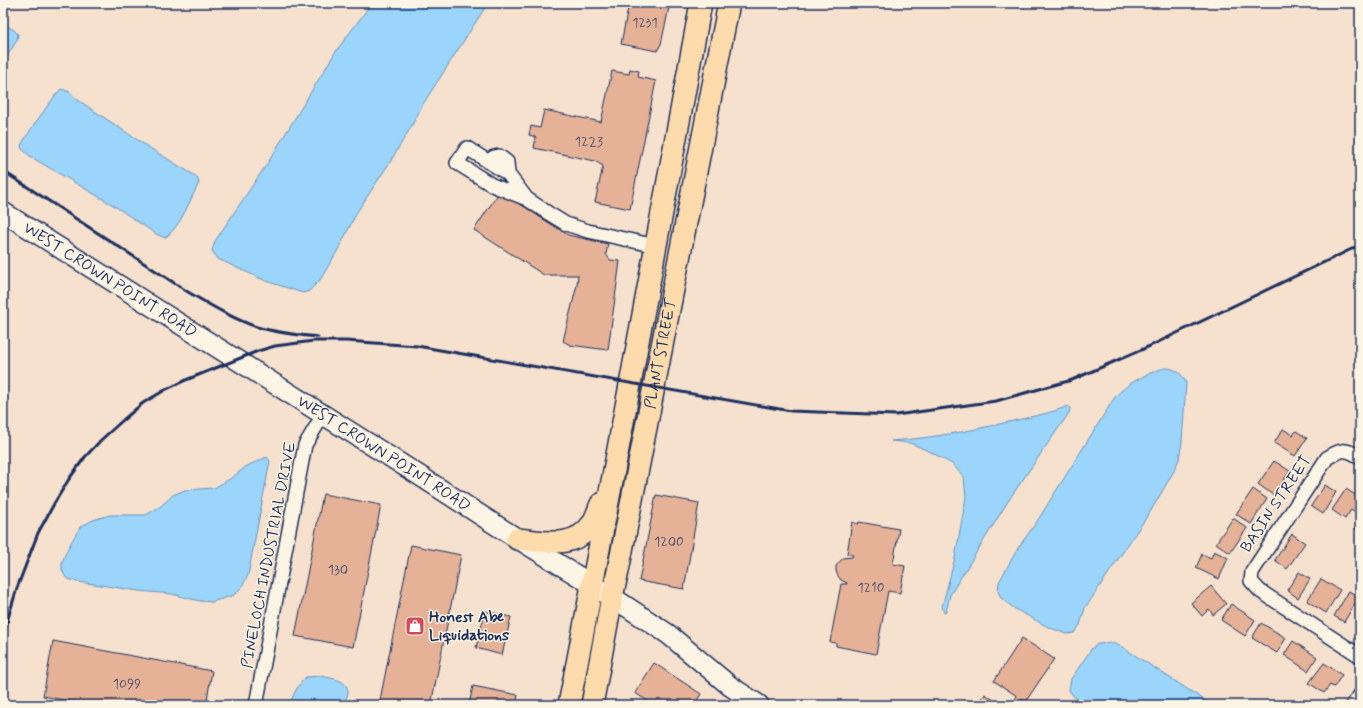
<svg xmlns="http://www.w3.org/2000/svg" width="1363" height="708" font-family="Mynerve,sans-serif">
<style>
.water{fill:#9bd5fb;stroke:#6893bc}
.building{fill:#e5b297;stroke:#1b2f5e}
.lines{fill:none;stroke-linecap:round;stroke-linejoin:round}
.street-casing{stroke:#1b2f5e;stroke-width:16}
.secondary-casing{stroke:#1b2f5e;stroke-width:22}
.primary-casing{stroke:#1b2f5e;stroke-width:24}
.street{stroke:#fcf5e5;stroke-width:13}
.secondary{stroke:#fcf5e5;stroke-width:19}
.primary{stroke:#fedbac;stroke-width:21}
.rail{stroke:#1b2f5e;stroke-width:3}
.labels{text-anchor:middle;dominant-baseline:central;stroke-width:3;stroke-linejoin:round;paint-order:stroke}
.number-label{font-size:14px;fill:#4e506c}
.street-label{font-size:16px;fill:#1b2f5e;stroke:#fcf5e5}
.poi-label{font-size:16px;font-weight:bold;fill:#1b2f5e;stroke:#fcf5e5;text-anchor:start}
</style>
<rect width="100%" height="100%" fill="#f5e1ce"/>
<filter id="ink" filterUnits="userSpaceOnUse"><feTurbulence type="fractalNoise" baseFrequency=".025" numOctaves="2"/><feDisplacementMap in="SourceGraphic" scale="8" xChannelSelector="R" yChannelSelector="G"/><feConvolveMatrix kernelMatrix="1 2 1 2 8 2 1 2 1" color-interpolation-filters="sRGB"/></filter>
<g filter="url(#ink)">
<path class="water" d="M372,3h116l-65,101 -12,23 -21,35 -33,50 -18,36 -19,32 -11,11 -6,2 -37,-12 -48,-22 -6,-8 3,-10 52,-77 69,-113z
M3,23l11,7 4,4 -1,6 -14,23z
M61,89l9,3 5,6 70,47 52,32 2,6c-10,18 -17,42 -34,55l-9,-4 -43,-29 -82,-48 -9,-8 -1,-4 12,-19 24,-33z
M1165,368c10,0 17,5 21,15l-4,59 -3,17 -5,12 -24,41 -65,96 -5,17 -6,8 -7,1 -19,-7 -33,-18 -14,-11 -3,-7 1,-9 19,-34 18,-25 79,-126c11,-13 34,-25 50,-29z
M1068,406l2,2 -1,5 -59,85 -60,97 -4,17 -2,1 -2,-6 13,-49 11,-61 -2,-20 -12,-13 -21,-12 -21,-9 -19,-2c43,-3 84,-11 126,-21 17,-4 35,-7 51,-14z
M267,457l3,4 -22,114 -6,12 -8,8 -22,7 -12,-1 -28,-7 -33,-3 -45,-7 -17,-2 -11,-4 -4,-8v-8l6,-14 12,-21 13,-7 17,-5h36l15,-9 12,-11 12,-5 29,-2 16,-9 17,-13z
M1112,643l10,4 90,58h-124l-14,-8 -5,-7 2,-11 21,-31 6,-4z
M320,676c9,2 29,3 28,17 -1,4 -3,8 -4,12h-54c3,-11 8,-20 16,-28z"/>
<path class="building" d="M629,3h41l-9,41 -4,7 -36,-7z
M630,69l9,2 -1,6 18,4 -26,128 -35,-7 8,-36 -8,-5 -61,-13 2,-11 -7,-2 2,-9 9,2 4,-18 57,12 11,-51 17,3z
M500,191l68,44 40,9 -2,10 4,6 10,1 -12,89 -38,-5 -7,-4 14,-56 1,-10h-34l-70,-45z
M1283,429l10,6 3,-4 11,7 -12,18 -21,-13z
M1274,461l16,10 -17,24 -15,-11z
M1325,485l11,7 -13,22 -12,-8z
M1253,489l14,10 -16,25 -15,-10z
M1346,489l14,9v11l-3,5 -6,-4 -6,9 -13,-9z
M323,494l58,11 -28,142 -58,-11z
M656,495l43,8 -15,86 -45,-8z
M1233,518l14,10 -17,25 -14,-10z
M1360,520v11l-5,-3z
M852,522l6,2 1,-2 40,7 -6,35 12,2 -5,27 -12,-2 -12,63 -40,-8v-3l-6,-1 11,-58h6v-1l-6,-3 -3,-4 -2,-5v-5l7,-8 9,-1 1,-2 -6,-1z
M1292,534l13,9 -18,26 -12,-9z
M411,545l50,10 -30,150h-52z
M1214,551l14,7 -9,21 -23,-11 6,-14 9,4z
M1299,572l11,7 -12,19 -11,-8z
M1321,579l19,11 -14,23 -19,-12z
M1211,586l15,18 -13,11 -4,-6 -7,7 -11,-13z
M1349,591l10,6 -15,25 -10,-6z
M1231,604l24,16 -10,16 -24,-16z
M485,611l26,6 -9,38 -26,-7z
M1261,623l25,15 -9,15 -25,-15z
M1360,623v9l-4,-3z
M1022,638l32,21 -28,42 -4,-2 -4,6h-6l5,-9 -23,-15z
M53,641l159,30 -6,34h-115l-48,-9z
M1293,641l24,16 -9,14 -24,-16z
M654,663l47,31 -7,11h-40l-19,-12z
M1324,663l18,12 -8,12 -4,-2 -6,8 -15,-10z
M473,686l45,9 -2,10h-47z
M985,694l16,11 2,-5 8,5h-36l1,-2 2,1z"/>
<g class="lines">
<g class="street-casing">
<path id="street" d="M488,162l6,-5 5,-1 8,6 1,12
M527,199l-19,-25 -41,-26 -10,15 35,22 35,14 21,14 18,11 22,7 68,15
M1360,457c-15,-9 -19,-8 -33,1l-75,114 -1,9 9,10 100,65
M256,705l49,-260 18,-30
M1353,705l7,-10"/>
</g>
<g class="secondary-casing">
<g id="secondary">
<path id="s1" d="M3,212l414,262 85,55 110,68 56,37 62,52 29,19"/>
</g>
</g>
<g class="primary-casing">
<g id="primary">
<path d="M517,539c27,2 57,11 75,-15 4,-6 6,-14 9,-20"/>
<path d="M569,705l44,-229 88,-473"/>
<path id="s2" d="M592,705l20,-108 6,-26 111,-568"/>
</g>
</g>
<use href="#street" class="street"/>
<use href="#secondary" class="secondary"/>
<use href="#primary" class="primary"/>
<path class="rail" d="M3,171l185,121c22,13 45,27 69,35 20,6 41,8 61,10
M3,641l5,-23 9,-30 21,-55 17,-31 14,-23 16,-22 17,-18 21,-19 20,-17 22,-13 21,-10 72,-29 17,-5 39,-5h32l71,5 374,65 105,4 100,-14 76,-21 78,-34 210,-101"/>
</g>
</g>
<defs>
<g id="shop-square" transform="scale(1)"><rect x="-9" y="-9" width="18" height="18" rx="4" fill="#d1495b" stroke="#fcf5e5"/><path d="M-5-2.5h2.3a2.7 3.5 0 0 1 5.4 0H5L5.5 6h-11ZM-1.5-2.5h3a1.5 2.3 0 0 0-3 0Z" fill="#fff"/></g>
</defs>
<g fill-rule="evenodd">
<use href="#shop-square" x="415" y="626"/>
</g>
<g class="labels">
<g class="number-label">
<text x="645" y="23">1231</text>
<text x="589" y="142">1223</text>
<text x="669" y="542">1200</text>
<text x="338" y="570">130</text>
<text x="871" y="588">1210</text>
<text x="127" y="684">1099</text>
</g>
<g class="street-label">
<text stroke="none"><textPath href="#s1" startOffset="127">WEST CROWN POINT ROAD</textPath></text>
<text stroke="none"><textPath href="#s2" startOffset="358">PLANT STREET</textPath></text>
<text stroke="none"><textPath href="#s1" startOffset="451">WEST CROWN POINT ROAD</textPath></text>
<text transform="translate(1276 504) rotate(-56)">BASIN STREET</text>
<text transform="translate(269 555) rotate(-79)">PINELOCH INDUSTRIAL DRIVE</text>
</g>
<g class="poi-label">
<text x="429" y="617">Honest Abe<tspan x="429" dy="18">Liquidations</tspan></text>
</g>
</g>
<rect width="1363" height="708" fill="none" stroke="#fcf5e5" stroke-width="16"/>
<rect x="8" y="8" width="1347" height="692" fill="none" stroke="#1b2f5e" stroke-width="1.5" filter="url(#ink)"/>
</svg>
